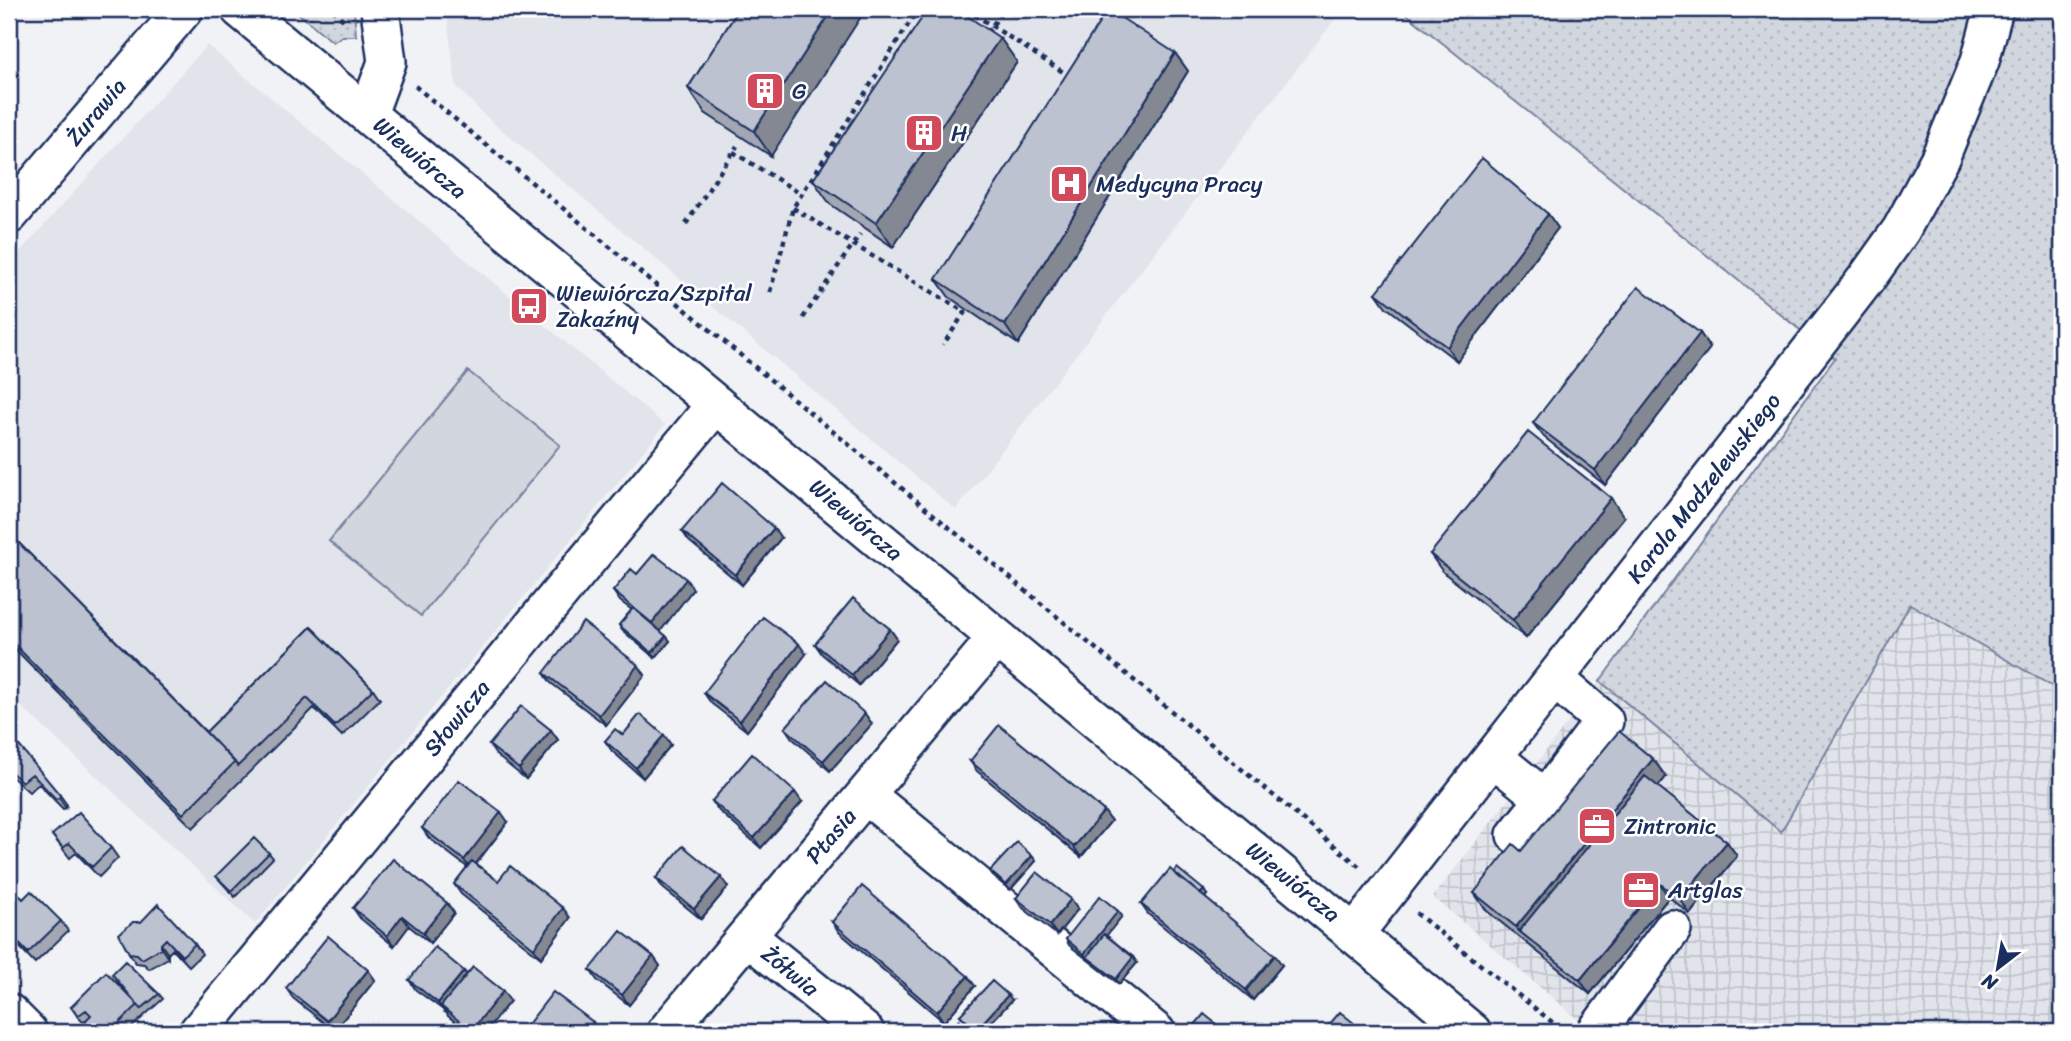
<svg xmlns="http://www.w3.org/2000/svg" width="2071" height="1041" font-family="Sriracha,sans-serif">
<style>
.built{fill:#e1e4ea}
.industrial{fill:url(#industrial-grid)}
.green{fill:url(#green-dots);stroke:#76829e;stroke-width:2}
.pitch{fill:#d2d6df;stroke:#76829e;stroke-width:2}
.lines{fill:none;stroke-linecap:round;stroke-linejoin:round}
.minor-casing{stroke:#1b2f5e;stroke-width:42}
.path{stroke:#1b2f5e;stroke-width:4.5;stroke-dasharray:5 5;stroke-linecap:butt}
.minor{stroke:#fff;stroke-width:37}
.wall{fill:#a2a7b3;stroke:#1b2f5e;stroke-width:2}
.shaded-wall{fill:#848892;stroke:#1b2f5e;stroke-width:2}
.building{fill:#bcc2d0;stroke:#1b2f5e;stroke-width:2}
.labels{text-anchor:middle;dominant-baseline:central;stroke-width:5;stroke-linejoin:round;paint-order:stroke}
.poi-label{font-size:23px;fill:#1b2f5e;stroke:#fff;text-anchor:start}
.street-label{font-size:23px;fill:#1b2f5e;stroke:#fff}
</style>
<defs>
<pattern id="industrial-grid" width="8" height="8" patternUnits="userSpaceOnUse" patternTransform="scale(1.75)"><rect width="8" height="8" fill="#e1e4ea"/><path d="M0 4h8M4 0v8" fill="none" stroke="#c0c4cb"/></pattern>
<pattern id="green-dots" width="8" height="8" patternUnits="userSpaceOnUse" patternTransform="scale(1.75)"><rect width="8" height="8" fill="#d2d6df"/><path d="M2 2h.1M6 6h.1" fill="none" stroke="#b4b8c2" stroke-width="1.8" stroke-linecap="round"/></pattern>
</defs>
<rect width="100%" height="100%" fill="#f1f2f5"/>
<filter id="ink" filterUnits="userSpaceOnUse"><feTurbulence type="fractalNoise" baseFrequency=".0143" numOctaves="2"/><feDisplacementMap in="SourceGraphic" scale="14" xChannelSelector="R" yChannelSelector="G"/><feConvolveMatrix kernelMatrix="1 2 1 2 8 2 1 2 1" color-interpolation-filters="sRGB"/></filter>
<g filter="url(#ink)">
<path class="built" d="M446,9h897l-387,501 -471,-394 -29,-30z
M207,45l458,380 -410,499 -246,-229v-431z"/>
<path class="industrial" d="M1910,603l152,89v340h-469l-160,-135 167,-216 181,151z"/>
<path class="green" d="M293,9h61l2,27h-14l-9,6z
M1400,9h662v683l-152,-88 -129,228 -181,-151 235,-323z"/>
<path class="pitch" d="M468,371l92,74 -139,171 -92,-75z"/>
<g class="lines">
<g class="minor-casing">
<path id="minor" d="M240,9l1232,1023
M368,114l19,-52 -7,-53
M9,215l175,-206
M1493,757l52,42 -29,36
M866,795l290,237
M1545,799l59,-78 -49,-42
M1355,933l387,-494 124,-160 35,-49 39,-72 40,-97 14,-52
M747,936l118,96
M9,1013l19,19
M198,1032l518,-628
M666,1032l330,-393
M1596,1032l76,-103"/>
</g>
<path class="path" d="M333,9l13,14
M966,9l100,65
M987,33l17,-24
M415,86l945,781
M733,152l68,42
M793,208l172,104 -22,33
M686,224l51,-78
M770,292l23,-84 125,-199
M803,318l57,-84
M1416,913l146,117"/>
<use href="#minor" class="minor"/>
</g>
<path class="wall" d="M739,9l32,147 -66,-43 -17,-25z
M1000,38l17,24 -124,185 -63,-43 -17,-24z
M1175,53l13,18 -170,273 -69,-47 -13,-18z
M1548,214l10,14 -101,133 -71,-54 -10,-14z
M1700,333l10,15 -105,137 -61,-48 -11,-14z
M1624,517l-98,121 -83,-66 -13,-18z
M682,531l99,7 -39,47 -53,-44z
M9,533l197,199 105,-105 62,62 7,10 -38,37 -28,-28 -121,120 -184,-185z
M637,574l56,15 -33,42 6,5 4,5 -15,17 -33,-28 -3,-5 13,-15 -12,-9 -7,-10z
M890,629l7,10 -38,46 -37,-31 -7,-10z
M806,654l-59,77 -36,-28 -7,-10z
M638,665l7,10 -39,50 -55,-42 -7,-10z
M865,714l7,10 -42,47 -38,-33 -7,-10z
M551,730l7,10 -32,39 -30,-24 -7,-10z
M623,735h41l7,10 -28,33 -31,-27 -7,-10z
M9,738l58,67 -1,3 -3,1 -24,-25 -10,8 -18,-16 -2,2z
M1653,759l13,18 -8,10 69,55 10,14 -47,58 -21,-17 -79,97 -103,-83 -13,-18 47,-42z
M970,761l134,50 7,10 -30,36 -104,-86z
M712,801l90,1 -41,46 -42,-37z
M508,822l-32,42 22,17 65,27 7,10 -29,40 -80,-64 -7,-10 13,-17 -38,-29 -7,-10z
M52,835l59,13 7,10 -19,19 -23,-24 -6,5z
M269,853l4,5 -38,39 -19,-21z
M1032,856l4,5 -26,29 -16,-13 -4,-6z
M656,878l72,9 -27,32 -38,-31z
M1207,895l-2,3 77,67 -29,35 -105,-86 -7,-10z
M1016,898l55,1 7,10 -21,26 -34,-27z
M23,899l38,22 7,10 -33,32 -26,-27v-35z
M447,903l7,10 -24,30 -21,-17 -15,20 -34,-28 -7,-10z
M1118,911l4,5 -16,19 27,22 4,6 -18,21 -50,-39 -3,-6z
M133,922l62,22 7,10 -13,12 -16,-17 -5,5v4l-19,11 -5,-5 -8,-1 -7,-10z
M832,922l143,64 -31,36 -105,-90z
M653,956l7,10 -31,39 -32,-25 -7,-10z
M368,970l7,10 -41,51 -41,-33 -7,-10z
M464,971l3,4 43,26 -25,31h-17l-20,-16 -2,-4 -30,-22 -7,-10z
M159,994l4,5 -18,16 -18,17h-34l-6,-7h-1l-8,-8 -7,-10 59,-10z
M1012,1000l-30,32h-5l-13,-12 -4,-5z"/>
<path class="shaded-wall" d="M833,9h33l-95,147 -17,-25z
M1000,38l17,24 -124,185 -17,-24z
M1175,53l13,18 -170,273 -13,-19z
M1548,214l10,14 -101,133 -10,-14z
M1700,333l10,15 -105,137 -10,-15z
M1611,498l13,19 -98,121 -13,-18z
M774,528l7,10 -39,47 -7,-10z
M686,579l7,10 -34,44 -7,-10z
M890,629l7,10 -38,46 -7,-10z
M666,636l4,5 -15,17 -3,-5z
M799,644l7,10 -59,77 -7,-10z
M638,665l7,10 -39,50 -7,-10z
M865,714l7,10 -42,47 -7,-10z
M551,730l7,10 -32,39 -7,-10z
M664,735l7,10 -28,33 -7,-10z
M1653,759l13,18 -134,164 -13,-10 -3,-4z
M795,792l7,10 -41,46 -7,-10z
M60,795l7,10 -1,3 -7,-10z
M1104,811l7,10 -30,36 -7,-10z
M501,812l7,10 -37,48 -7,-10z
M1727,842l10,14 -47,58 -10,-15z
M1032,856l4,5 -26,29 -4,-5z
M721,877l7,10 -27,32 -7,-10z
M1659,883l10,14 -79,97 -10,-14z
M1204,890l3,5 -4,5 -3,-5z
M1071,899l7,10 -21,26 -7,-10z
M447,903l7,10 -24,30 -7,-10z
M563,908l7,10 -29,40 -7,-10z
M1118,911l4,5 -34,43 -4,-5z
M402,916l7,10 -15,20 -7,-10z
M161,944l7,10v4l-7,-10z
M1275,955l7,10 -29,35 -7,-10z
M653,956l7,10 -31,39 -7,-10z
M1133,957l4,6 -18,21 -3,-5z
M368,970l7,10 -41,51 -7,-10z
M464,971l7,10 -30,25 4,7 -7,-10z
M968,976l7,10 -31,36 -7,-10z
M503,991l7,10 -25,31h-13l-1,-1z
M1008,995l4,5 -30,32h-4l-2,-2z
M593,1022l7,10h-15z"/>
<path class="building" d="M739,9h94l-79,122 -66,-43z
M928,9h29l43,29 -124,185 -63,-43z
M1108,9l67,44 -170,272 -69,-46z
M1482,158l66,56 -101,133 -71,-54z
M1638,287l62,46 -105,137 -62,-47z
M1528,432l83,66 -98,122 -83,-66z
M722,483l52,45 -39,47 -53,-44z
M9,533l226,229 -52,52 -174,-175z
M654,554l32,25 -34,44 -39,-32 18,-22 6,5z
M853,598l37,31 -38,46 -37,-31z
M633,608l33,28 -14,17 -33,-28z
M763,617l36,27 -59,77 -36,-28z
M583,622l55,43 -39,50 -55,-42z
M311,627l62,62 -38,37 -28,-28 -69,68 -32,-34z
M827,680l38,34 -42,47 -38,-33z
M521,706l30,24 -32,39 -30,-24z
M640,714l24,21 -28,33 -31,-27 10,-12 8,6z
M999,725l105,86 -30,36 -104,-86z
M1619,731l34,28 -137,168 -42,-34 39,-49 8,7z
M11,736l49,59 -1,3 -3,1 -24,-25 -10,8 -13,-12v-32z
M752,754l43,38 -41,46 -42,-37z
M1645,776l82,66 -47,57 -21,-16 -79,97 -61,-49z
M459,780l42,32 -37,48 -42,-32z
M79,812l32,36 -19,19 -23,-24 -6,5 -11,-13z
M254,838l15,15 -38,38 -15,-15z
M1017,842l15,14 -26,29 -16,-14z
M683,846l38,31 -27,32 -38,-31z
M393,859l54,44 -24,30 -21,-17 -15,20 -34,-28z
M472,861l26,20 12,-15 53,42 -29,40 -80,-64z
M1177,868l27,22 -4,4 -26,-21z
M1170,869l105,86 -29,35 -105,-86z
M1037,872l34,27 -21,26 -34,-27z
M862,886l106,90 -31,36 -105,-90z
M31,891l30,30 -33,32 -19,-20v-32l8,-8 6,6z
M1100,896l18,15 -34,43 -18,-15z
M158,904l37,40 -13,12 -16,-17 -5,5v4l-19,11 -5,-5 -8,-1 -10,-19 14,-12h8z
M621,931l32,25 -31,39 -32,-25z
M1104,934l29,23 -17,22 -29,-22z
M328,936l40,34 -41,51 -41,-33z
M435,947l29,24 -26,32 -29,-23z
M125,961l34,33 -18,15 -29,-35z
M473,967l30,24 -32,40 -30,-25z
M106,972l32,33 -28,27h-2l-6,-6 -6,6 -11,-11 6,-6 -5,-5 -7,5 -8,-8z
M992,981l16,14 -32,35 -16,-15z
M553,992l40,30 -8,10h-63z
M1340,1012l25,20h-42z
M1204,1014l22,18h-37z
M959,1020l14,12h-25z
M720,1022l12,10h-21z
M344,1026l7,6h-13z"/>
</g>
<defs>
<g id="building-square" transform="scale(2.0125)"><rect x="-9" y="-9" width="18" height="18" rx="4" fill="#d1495b" stroke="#fff"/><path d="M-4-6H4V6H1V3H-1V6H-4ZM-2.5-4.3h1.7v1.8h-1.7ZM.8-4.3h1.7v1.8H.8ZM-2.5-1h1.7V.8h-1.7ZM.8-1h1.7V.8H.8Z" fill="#fff"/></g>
<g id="hospital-square" transform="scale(2.0125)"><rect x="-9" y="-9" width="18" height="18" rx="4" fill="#d1495b" stroke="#fff"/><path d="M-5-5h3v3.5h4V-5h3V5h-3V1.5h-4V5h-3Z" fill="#fff"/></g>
<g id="bus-square" transform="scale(2.0125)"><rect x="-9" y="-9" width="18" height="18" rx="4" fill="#d1495b" stroke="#fff"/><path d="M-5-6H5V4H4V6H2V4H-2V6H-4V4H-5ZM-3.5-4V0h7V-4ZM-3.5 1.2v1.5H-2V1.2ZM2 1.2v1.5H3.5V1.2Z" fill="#fff"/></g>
<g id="office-square" transform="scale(2.0125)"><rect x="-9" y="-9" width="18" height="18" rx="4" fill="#d1495b" stroke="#fff"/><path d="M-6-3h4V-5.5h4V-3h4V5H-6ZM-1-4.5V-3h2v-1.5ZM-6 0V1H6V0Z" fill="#fff"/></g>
</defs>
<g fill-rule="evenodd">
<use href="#building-square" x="765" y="91"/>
<use href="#building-square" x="924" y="133"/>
<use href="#hospital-square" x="1069" y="184"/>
<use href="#bus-square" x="529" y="306"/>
<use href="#office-square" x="1597" y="826"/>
<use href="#office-square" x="1641" y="890"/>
</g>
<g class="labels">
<g class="poi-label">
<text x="792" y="91">G</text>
<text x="951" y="133">H</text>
<text x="1096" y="184">Medycyna Pracy</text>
<text x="556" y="293">Wiewiórcza/Szpital<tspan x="556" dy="26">Zakaźny</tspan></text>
<text x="1624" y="826">Zintronic</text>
<text x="1668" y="890">Artglas</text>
</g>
<g class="street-label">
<text transform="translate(96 112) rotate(-50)">Żurawia</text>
<text transform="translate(420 158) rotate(40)">Wiewiórcza</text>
<text transform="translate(1704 488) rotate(-52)">Karola Modzelewskiego</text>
<text transform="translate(856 520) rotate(40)">Wiewiórcza</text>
<text transform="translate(457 718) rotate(-51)">Słowicza</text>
<text transform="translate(831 836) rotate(-50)">Ptasia</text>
<text transform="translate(1293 882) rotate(39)">Wiewiórcza</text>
<text transform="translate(790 971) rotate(39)">Żółwia</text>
</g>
</g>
<rect width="2071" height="1041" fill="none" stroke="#fff" stroke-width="35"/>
<rect x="18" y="18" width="2036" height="1006" fill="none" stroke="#1b2f5e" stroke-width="2.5" filter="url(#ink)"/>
<g transform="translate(1998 968) rotate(211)" stroke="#ffffff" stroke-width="5" paint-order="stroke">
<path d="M0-5L12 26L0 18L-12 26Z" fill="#1b2f5e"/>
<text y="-10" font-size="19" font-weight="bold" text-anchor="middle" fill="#1b2f5e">N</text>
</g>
</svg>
